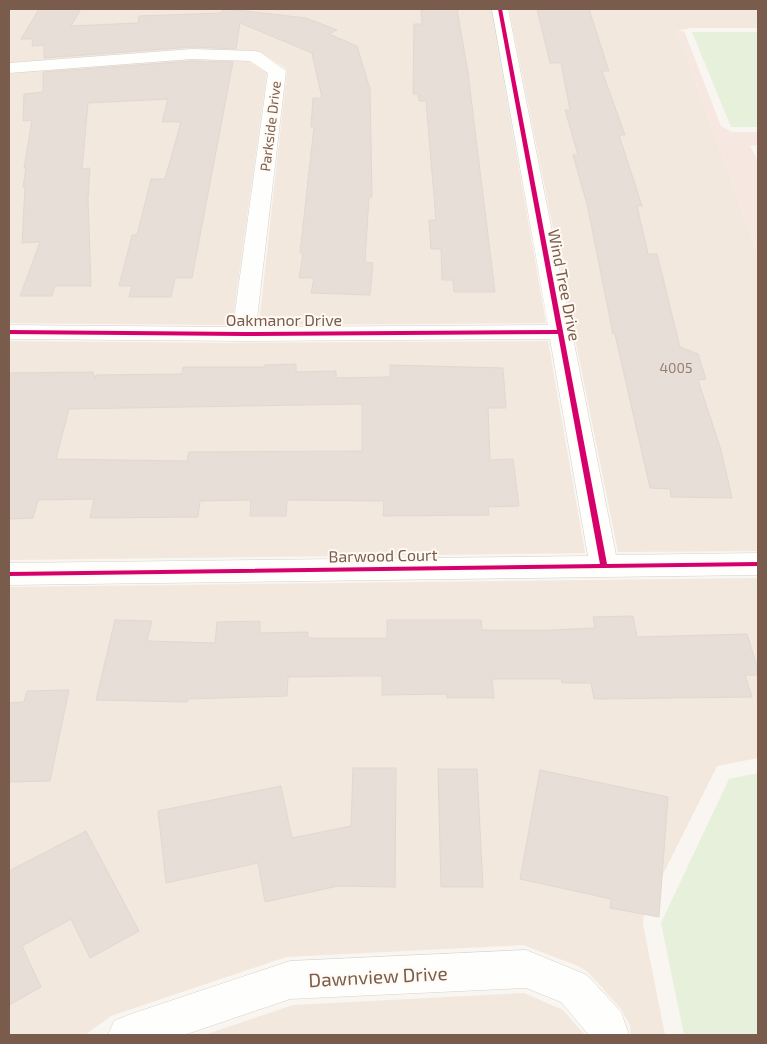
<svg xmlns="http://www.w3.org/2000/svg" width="767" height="1044" font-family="'Exo 2',sans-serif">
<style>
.residential{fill:#f2e8de}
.commercial{fill:#f6e8e1}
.green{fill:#e7f0db}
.building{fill:#e6ded7;stroke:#e2d8d2;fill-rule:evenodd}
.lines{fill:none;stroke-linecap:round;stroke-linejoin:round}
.minor-casing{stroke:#d7d1cb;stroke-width:1}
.minor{fill:#fefefd;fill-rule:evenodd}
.cycleway-casing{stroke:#fffaf3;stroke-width:3}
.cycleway{fill:#d6006c;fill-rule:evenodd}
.labels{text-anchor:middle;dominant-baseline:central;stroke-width:4;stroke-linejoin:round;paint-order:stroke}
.far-street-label{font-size:14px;fill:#7a5c4d;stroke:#fffaf3}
.number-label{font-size:14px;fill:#977e72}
.street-label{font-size:16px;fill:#7a5c4d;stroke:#fffaf3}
.near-street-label{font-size:19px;fill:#7a5c4d;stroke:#fffaf3}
</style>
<rect width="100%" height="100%" fill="#f9f5f0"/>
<path class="residential" d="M9,9h482l55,314 -287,2 28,-254 -2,-3 -23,-15 -67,-4 -186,14z
M509,9h249v19h-68l-13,3 81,223v297l-140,1z
M192,59l56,2 19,12 -35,252 -223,-2v-250z
M9,341l220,2 319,-2 37,212 -576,7z
M758,578v180l-41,8 -73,146 -1,12 22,111h-34l-1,-10 -9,-16 -33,-37 -10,-6 -55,-21 -237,12 -175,59 -26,19h-76v-448z
M524,993l39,17 22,25h-381l89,-30z"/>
<path class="commercial" d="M677,31h7l37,95 11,6h26v13l-8,1 8,14v94z"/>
<path class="green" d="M692,32h66v95h-27z
M758,773v262h-74l-23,-112 68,-144z"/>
<path class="building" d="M39,9h42l-10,17 67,-3 1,-7 82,-3 2,-4h6l77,9 31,12 -8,4 28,12 13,43 2,108h-3l-4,65 8,1 -3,32 -59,-2 3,-15h-15l4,-25h-3l14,-126h-3l2,-29h9l-10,-45 -72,-30 -4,26 -44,-2 -148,11v-13l-12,1 1,-7h-12z
M421,9h36l11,64 27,219h-41l-1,-12h-11l-1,-31h-10l-2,-29h7l-10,-119h-7l-1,-7h-5l1,-70h8z
M537,9h52l20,62h-7l23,64h-6l23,71h-5l11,48h9l23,93 18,7 8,25 -8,1 23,70 11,48 -61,-1 -1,-8 -20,-1 -35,-154h-2l-26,-130 -14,-49h5l-13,-45h5l-9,-47h-11z
M192,61l41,1 -41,216h-17l-4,19h-42l3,-11h-13l13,-51h5l14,-56h14l16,-57h-19l6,-23 -80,4 -6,66 8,-1 -2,31 3,87h-36l-3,10h-32l20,-54 -18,1 3,-56h-2l3,-19h-2l8,-48 -9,1 1,-27 19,-2v-20z
M296,364v8l40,-1v7l54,-1v-12l113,3 3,40h-18l2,52 23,-1 6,47 -31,1 1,8 -106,1 1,-15 -97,-1 -1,16h-36l1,-16 -51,1 -2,16 -108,1 4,-19 -56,1 -5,18 -24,1v-146l84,-1 2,8 1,-5 86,-1 1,-7h81l1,-2zM362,404v47l-173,1 -2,9 -131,-2 13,-50z
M633,616l4,21 110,-3 11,35v6h-13l7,22 -158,2 -3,-16h-29l-1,-4h-69l2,19h-47v-4l-65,1v-19h-30l-64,1 -1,19 -99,3 -1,3 -91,-2 19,-80 37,1 -5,20 68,2 2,-21 43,-1v12l48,-1v6h79v-18h94l1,10h71l42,-2 -2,-11z
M69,690l-19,91 -41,1v-79l15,-1 3,-11z
M353,768h43l-1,119 -57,-1 -73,16 -7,-39 -92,20 -8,-72 123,-25 11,52 59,-12z
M438,769h39l6,118h-42z
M540,770l128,27 -9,120 -49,-9 1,-9 -91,-20z
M86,831l53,100 -49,27 -19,-39 -49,27 19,41 -32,18v-134z"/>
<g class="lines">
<g class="minor-casing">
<path id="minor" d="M492,9h16l108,546 142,-2v22l-749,10v-22l579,-7 -38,-217 -306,2 -235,-2v-14l224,2 35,-254 -18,-12 -58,-2 -183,14v-10l183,-14 62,2 6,1 26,19 -30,256 292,-2z
M526,950l61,25 34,37 8,23h-40l-28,-33 -35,-14 -236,11 -106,36h-76l6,-14 14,-6 162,-54z"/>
</g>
<use href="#minor" class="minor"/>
<g class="cycleway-casing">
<path id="cycleway" d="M498,9h4l105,555 151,-2v4l-749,10v-4l591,-8 -42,-230 -314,2 -235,-2v-4l235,2 313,-2z"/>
</g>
<use href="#cycleway" class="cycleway"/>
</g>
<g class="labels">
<g class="far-street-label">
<text transform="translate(270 126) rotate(-83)">Parkside Drive</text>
</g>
<g class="number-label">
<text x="676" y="367">4005</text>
</g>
<g class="street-label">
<text transform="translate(565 285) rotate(79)">Wind Tree Drive</text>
<text x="284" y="319">Oakmanor Drive</text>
<text transform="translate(383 555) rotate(-1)">Barwood Court</text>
</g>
<g class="near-street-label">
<text transform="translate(378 976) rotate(-3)">Dawnview Drive</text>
</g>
</g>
<rect width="767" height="1044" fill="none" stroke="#7a5c4d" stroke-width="20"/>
</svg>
